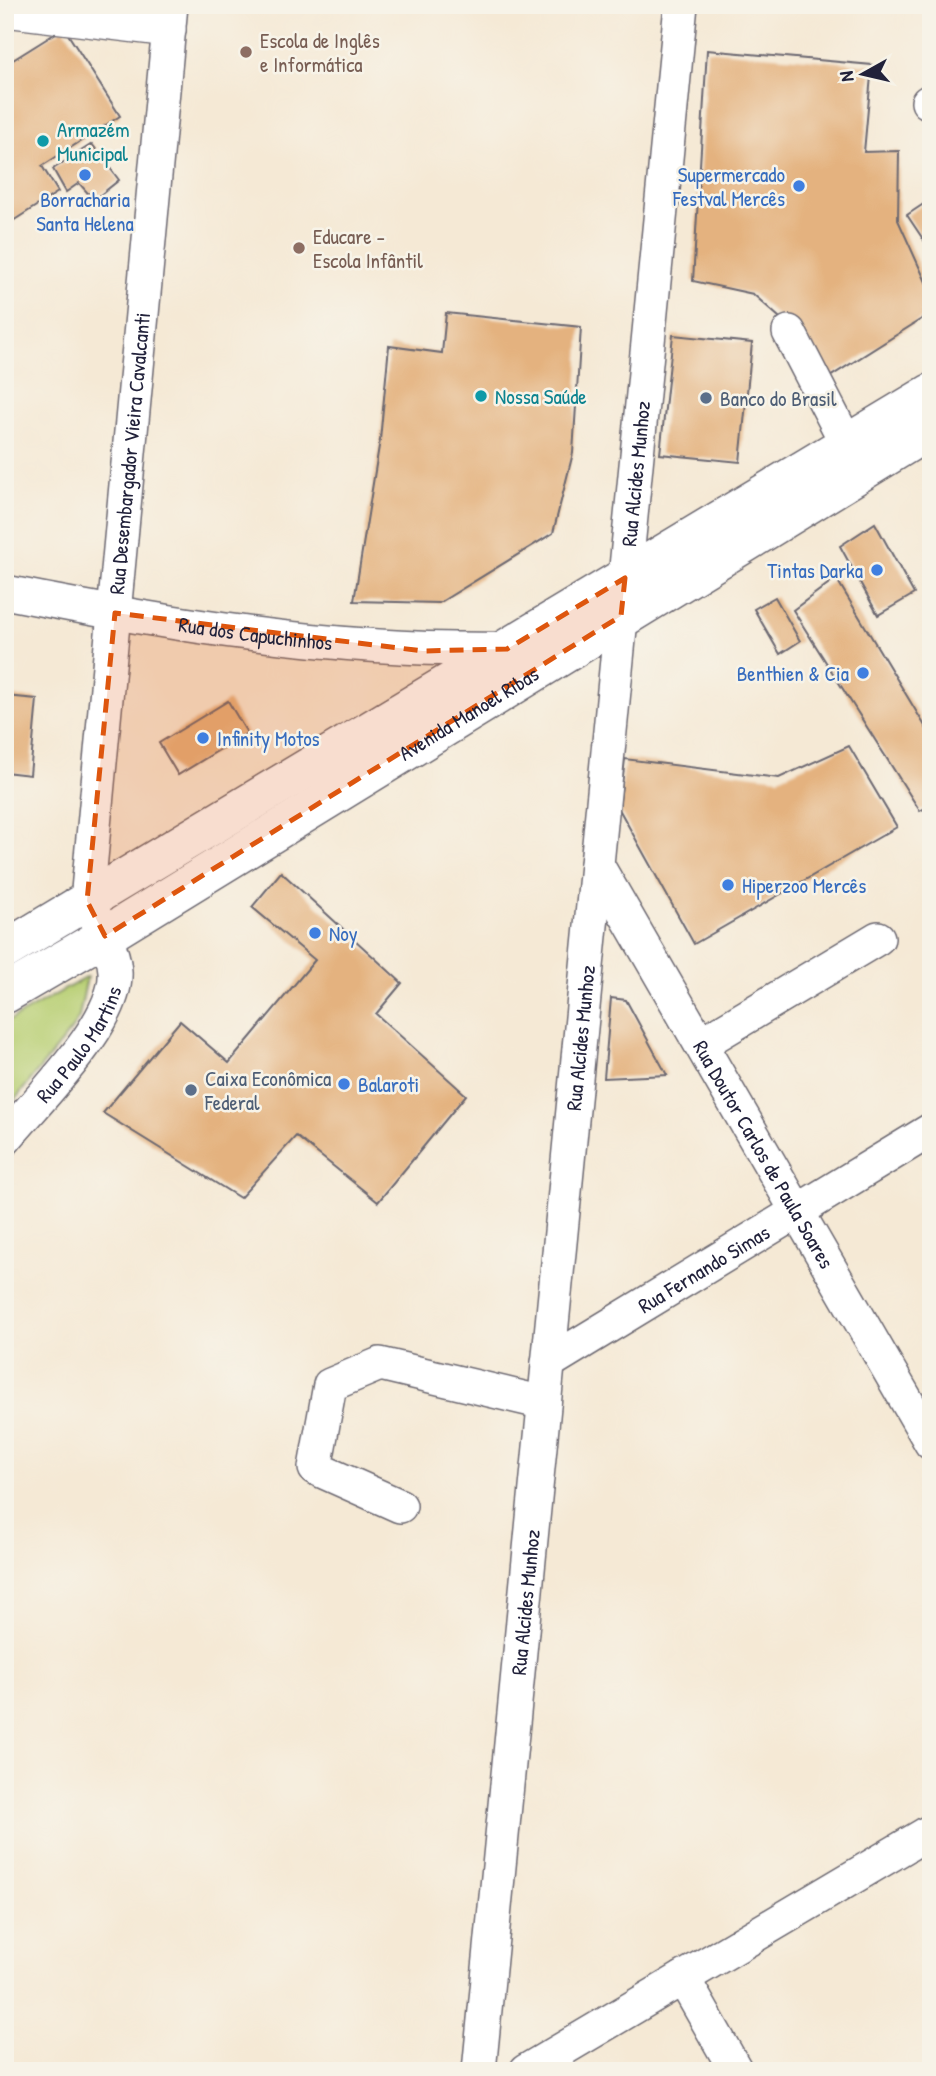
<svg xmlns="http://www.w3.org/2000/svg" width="936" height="2076" font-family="'Patrick Hand',sans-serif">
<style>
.green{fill:#b8cf73;stroke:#6d7857;stroke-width:2}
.building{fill:#e4b27f}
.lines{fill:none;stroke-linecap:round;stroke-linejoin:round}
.minor-casing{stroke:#6c6871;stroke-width:36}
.major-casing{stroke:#6c6871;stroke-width:41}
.minor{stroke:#fff;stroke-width:33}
.major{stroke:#fff;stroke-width:38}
.marked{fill:#de560e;fill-opacity:0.2;stroke:#de560e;stroke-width:5;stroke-dasharray:14 9;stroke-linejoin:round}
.education-dot{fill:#8d6e63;stroke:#f7f3e8;stroke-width:2.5}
.culture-dot{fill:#0f9aa8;stroke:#f7f3e8;stroke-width:2.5}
.shop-dot{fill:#3f7fe0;stroke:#f7f3e8;stroke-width:2.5}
.service-dot{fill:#5c6f8a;stroke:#f7f3e8;stroke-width:2.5}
.labels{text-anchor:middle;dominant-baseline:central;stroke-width:5;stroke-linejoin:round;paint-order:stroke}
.education-label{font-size:21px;fill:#785e54;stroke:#f7f3e8;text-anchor:start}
.culture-label{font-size:21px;fill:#0d838f;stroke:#f7f3e8;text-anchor:start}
.shop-label{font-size:21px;fill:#366cbe;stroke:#f7f3e8;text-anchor:start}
.service-label{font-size:21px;fill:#4e5e75;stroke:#f7f3e8;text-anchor:start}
.street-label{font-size:21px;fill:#22223b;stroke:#f7f3e8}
</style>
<rect width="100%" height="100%" fill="#f7f3e8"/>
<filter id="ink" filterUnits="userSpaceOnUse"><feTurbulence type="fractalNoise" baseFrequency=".0143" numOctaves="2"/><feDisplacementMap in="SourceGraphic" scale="14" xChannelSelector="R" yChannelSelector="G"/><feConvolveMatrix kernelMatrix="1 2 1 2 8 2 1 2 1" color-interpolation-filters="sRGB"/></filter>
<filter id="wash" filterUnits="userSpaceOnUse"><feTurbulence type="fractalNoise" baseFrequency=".00686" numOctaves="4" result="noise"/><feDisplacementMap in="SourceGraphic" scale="28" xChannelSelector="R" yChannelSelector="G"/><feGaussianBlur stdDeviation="1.57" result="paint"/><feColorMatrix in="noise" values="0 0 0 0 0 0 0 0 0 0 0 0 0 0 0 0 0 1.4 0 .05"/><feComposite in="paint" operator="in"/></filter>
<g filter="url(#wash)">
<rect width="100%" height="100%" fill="#f5e9d5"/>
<path class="green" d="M87,977l-8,40 -7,12 -67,83v-89z"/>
<g id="blocks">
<path class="building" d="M64,28l56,88 -78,50 16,26 -53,34v-161z
M707,50l165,15 -8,87 35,-1 -1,69 33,73v20l-103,65 -21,-36 -54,-48 -60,-13z
M92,144l27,36 -25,20 -15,-17 -13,9 -13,-23z
M931,199v52l-24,-36z
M446,313l135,14 -8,126 -20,80 -114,70 -85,-2 26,-161 9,-94 53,7z
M673,335l79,8 -12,119 -80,-8z
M875,523l39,71 -36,21 -38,-69z
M836,578l95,158v69l-11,6 -127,-201z
M775,597l25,44 -20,13 -26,-45z
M5,696l32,3 -7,76 -25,-3z
M228,701l19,32 -69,42 -19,-32z
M849,746l48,81 -203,117 -75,-135 6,-50 154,19z
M281,872l121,111 -26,31 90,81 -88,107 -82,-66 -56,62 -137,-85 77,-92 49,42 86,-103 -63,-53z
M611,998l15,2 41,75 -63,3z"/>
</g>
</g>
<g filter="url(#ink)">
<use href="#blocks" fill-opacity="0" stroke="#6c6871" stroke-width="2"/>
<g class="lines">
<g class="minor-casing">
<g id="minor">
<path d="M5,10l164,20"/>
<path d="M928,102l3,1"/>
<path d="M789,332l58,112"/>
<path id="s1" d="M5,592c165,33 334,60 502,57"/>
<path id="s2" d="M597,865l334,578"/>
<path d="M701,1044l177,-106"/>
<path id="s3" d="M5,1139c32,-39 114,-118 110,-168 -2,-25 -17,-49 -28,-70l84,-896"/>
<path id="s4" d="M548,1363l383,-233"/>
<path d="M400,1506l-85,-38 15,-83 50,-21 164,39"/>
<path d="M683,1978l53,93"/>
<path id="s5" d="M479,2071l202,-2066"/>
<path d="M526,2071l405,-240"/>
</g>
</g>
<g class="major-casing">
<g id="major">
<path d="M5,950l926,-557"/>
<path id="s6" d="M5,994l100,-58 826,-507"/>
</g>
</g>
<use href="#minor" class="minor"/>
<use href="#major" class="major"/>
</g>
</g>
<path class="marked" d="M625,578l-4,38 -516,320 -18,-35 28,-288 308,38 84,-2z"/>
<g class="education-dot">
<circle cx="246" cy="52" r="7"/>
<circle cx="299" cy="248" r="7"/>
</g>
<g class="culture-dot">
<circle cx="43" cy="141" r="7"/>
<circle cx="481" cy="396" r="7"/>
</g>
<g class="shop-dot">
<circle cx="85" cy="175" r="7"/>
<circle cx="799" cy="186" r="7"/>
<circle cx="877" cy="570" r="7"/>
<circle cx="863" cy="673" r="7"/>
<circle cx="203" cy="738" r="7"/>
<circle cx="728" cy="885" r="7"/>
<circle cx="315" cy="933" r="7"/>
<circle cx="344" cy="1084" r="7"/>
</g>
<g class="service-dot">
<circle cx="706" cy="398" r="7"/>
<circle cx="191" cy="1090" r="7"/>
</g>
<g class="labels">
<g class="education-label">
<text x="260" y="40">Escola de Inglês<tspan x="260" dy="24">e Informática</tspan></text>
<text x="313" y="236">Educare -<tspan x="313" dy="24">Escola Infântil</tspan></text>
</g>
<g class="culture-label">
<text x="57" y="129">Armazém<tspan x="57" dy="24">Municipal</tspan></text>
<text x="495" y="396">Nossa Saúde</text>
</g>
<g class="shop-label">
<text x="785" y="174" text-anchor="end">Supermercado<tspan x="785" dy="24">Festval Mercês</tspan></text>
<text x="85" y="199" text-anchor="middle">Borracharia<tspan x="85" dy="24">Santa Helena</tspan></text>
<text x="863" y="570" text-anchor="end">Tintas Darka</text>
<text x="849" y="673" text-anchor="end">Benthien &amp; Cia</text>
<text x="217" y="738">Infinity Motos</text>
<text x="742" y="885">Hiperzoo Mercês</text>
<text x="329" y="933">Noy</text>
<text x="358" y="1084">Balaroti</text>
</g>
<g class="service-label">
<text x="720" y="398">Banco do Brasil</text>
<text x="205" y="1078">Caixa Econômica<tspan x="205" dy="24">Federal</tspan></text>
</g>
<g class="street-label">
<text stroke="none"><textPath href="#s3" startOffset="730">Rua Desembargador Vieira Cavalcanti</textPath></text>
<text stroke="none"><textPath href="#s5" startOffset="1605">Rua Alcides Munhoz</textPath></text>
<text stroke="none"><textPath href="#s1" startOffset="254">Rua dos Capuchinhos</textPath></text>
<text stroke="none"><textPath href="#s6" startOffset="542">Avenida Manoel Ribas</textPath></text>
<text stroke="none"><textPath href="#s5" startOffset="1038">Rua Alcides Munhoz</textPath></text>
<text stroke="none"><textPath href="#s3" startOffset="121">Rua Paulo Martins</textPath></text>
<text stroke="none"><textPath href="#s2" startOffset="334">Rua Doutor Carlos de Paula Soares</textPath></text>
<text stroke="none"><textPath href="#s4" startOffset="182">Rua Fernando Simas</textPath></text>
<text stroke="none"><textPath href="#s5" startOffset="471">Rua Alcides Munhoz</textPath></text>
</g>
</g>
<rect width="936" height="2076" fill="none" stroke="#f7f3e8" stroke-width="28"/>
<g transform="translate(863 74) rotate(262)" stroke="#f7f3e8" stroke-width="5" paint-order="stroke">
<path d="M0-5L12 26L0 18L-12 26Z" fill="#22223b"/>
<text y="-10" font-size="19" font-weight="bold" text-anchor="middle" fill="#22223b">N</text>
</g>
</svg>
